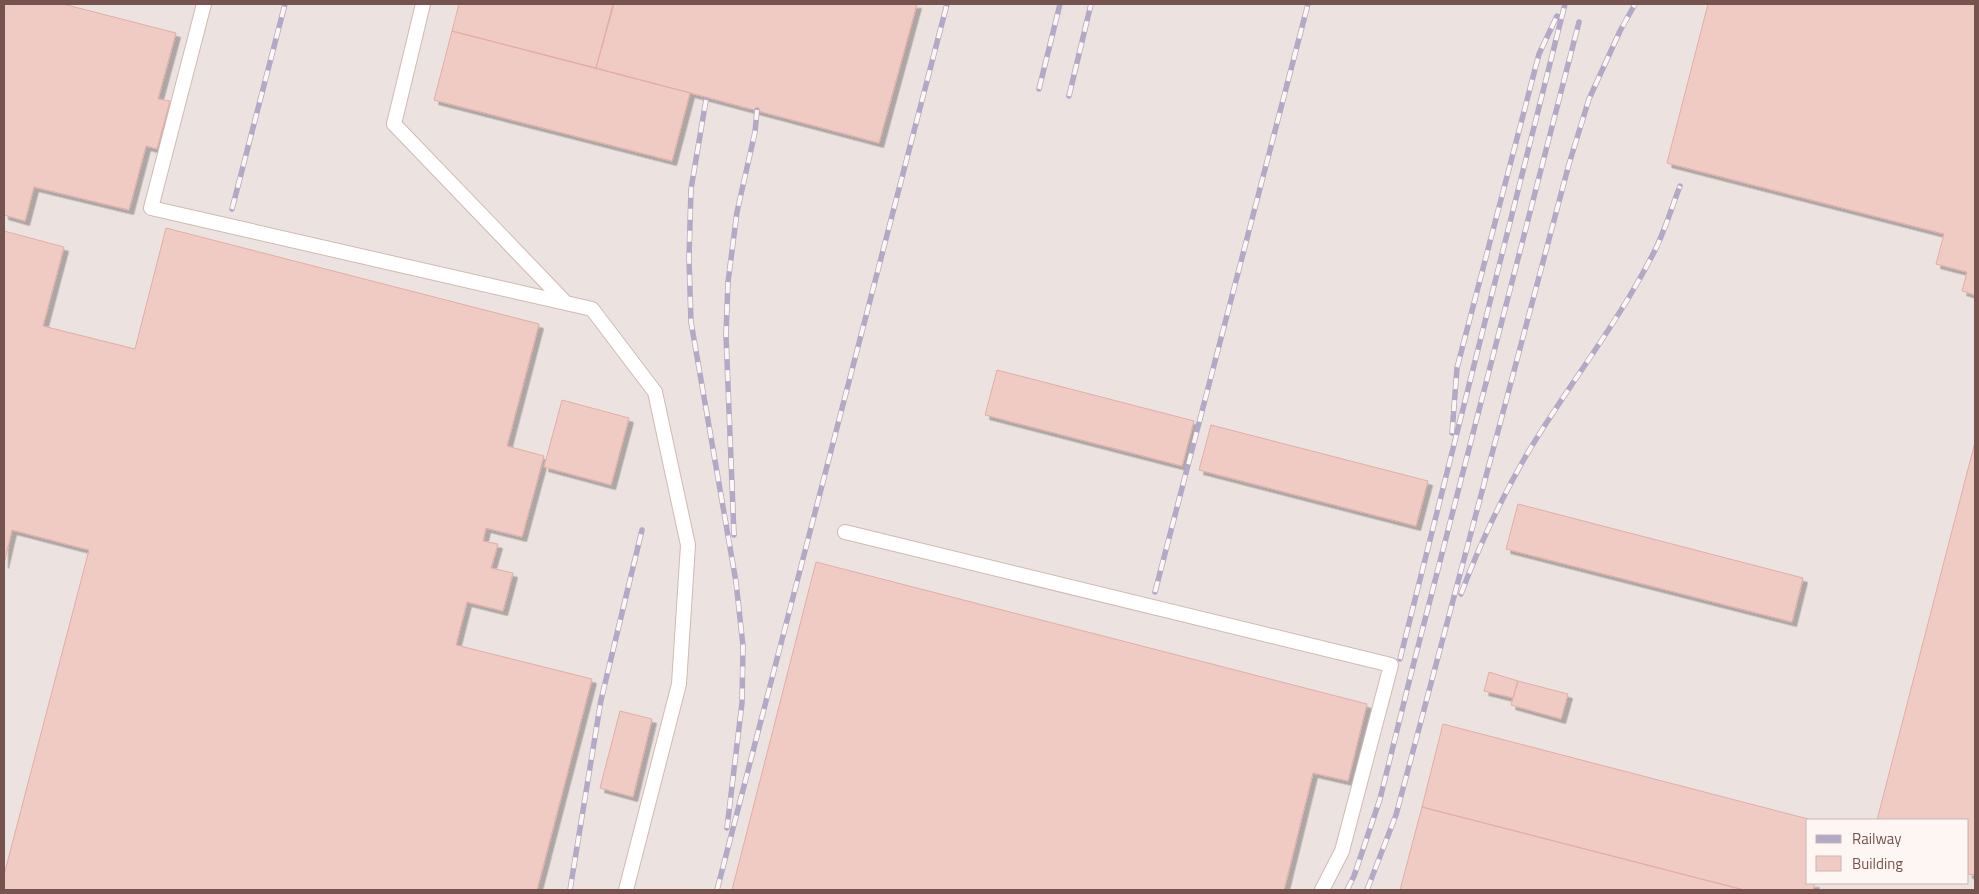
<svg xmlns="http://www.w3.org/2000/svg" width="1979" height="894" font-family="'Titillium Web',sans-serif">
<style>
.industrial{fill:#ece3e0;fill-rule:evenodd}
.building{fill:#f0cbc4;stroke:#e2ada5;filter:url(#shadow)}
.lines{fill:none;stroke-linecap:round;stroke-linejoin:round}
.lane-casing{stroke:#d0b9b3;stroke-width:16}
.lane{stroke:#fff;stroke-width:14}
.rail-casing{stroke:#b1a9c6;stroke-width:5.5}
.rail{stroke:#fef6f2;stroke-width:4;stroke-dasharray:11;stroke-linecap:butt}
</style>
<defs>
<filter id="shadow"><feDropShadow dx="4.5" dy="4.5" stdDeviation="0" flood-color="#0004"/></filter>
</defs>
<rect width="100%" height="100%" fill="#fcf1eb"/>
<path class="industrial" d="M4,4h1971v886h-1971zM1808,820h160v63h-160z"/>
<path class="building" d="M4,4h59l113,29 -18,66 12,2 -13,48 -11,-3 -17,64 -95,-23 -9,34 -21,-6z
M459,4h154l-17,64 -144,-37z
M614,4h303l-38,139 -283,-75z
M1708,4h267v291l-13,-4 5,-19 -31,-8 8,-30 -277,-71z
M452,31l238,62 -18,68 -238,-61z
M166,228l373,96 -32,122 37,10 -22,81 -36,-9 -3,13 15,3 -7,24 22,5 -10,38 -36,-9 -11,43 136,34 -55,211h-533v-15l85,-325 -77,-20 -8,34v-333l60,16 -21,79 92,23z
M997,370l197,51 -12,45 -197,-51z
M562,400l67,18 -18,67 -67,-18z
M1211,425l217,56 -12,45 -217,-56z
M1975,442v433l-7,-1v-54h-91z
M1518,504l285,74 -11,44 -286,-73z
M816,562l551,142 -19,77 -35,-8 -29,117h-552z
M1489,672l29,9 -5,17 -29,-7z
M1518,681l50,13 -7,25 -50,-14z
M620,711l32,8 -19,78 -33,-9z
M1443,724l369,96h-4v63h7l-2,7h-69l-322,-83z
M1422,807l322,83h-344z"/>
<g class="lines">
<g class="lane-casing">
<path id="lane" d="M204,4l-53,204 441,101 63,83 33,153 -9,139 -53,206
M423,4l-29,120 172,179
M845,532l546,133 -49,186 -20,39"/>
</g>
<use href="#lane" class="lane"/>
<g class="rail-casing">
<path id="rail" d="M1039,89l21,-85
M1069,96l22,-92
M706,100l-15,89 -2,70 2,63 45,260 7,64 -1,57 -15,125
M232,209l53,-205
M1452,433l5,-65 82,-314 18,-38
M734,535l-8,-200 2,-53 9,-70 18,-80 2,-22
M1155,592l153,-588
M1461,594c18,-48 40,-95 66,-140 40,-67 89,-128 125,-198 12,-22 19,-47 28,-70
M1400,659l165,-655
M570,890l31,-190 41,-170
M717,890l230,-886
M1347,890l7,-14 26,-77 32,-129 167,-648
M1367,890l29,-75 173,-651 20,-65 31,-68 15,-27"/>
</g>
<use href="#rail" class="rail"/>
</g>
<rect width="1979" height="894" fill="none" stroke="#76534f" stroke-width="10"/>
<rect x="1806" y="819" width="162" height="65" fill="#fef6f2" stroke="#c8b5b1"/>
<rect x="1816" y="835" width="25" height="8" fill="#b1a9c6" stroke="#c8b5b1"/>
<text x="1852" y="844" font-size="15" fill="#76534f">Railway</text>
<rect x="1816" y="856" width="25" height="15" fill="#f0cbc4" stroke="#c8b5b1"/>
<text x="1852" y="869" font-size="15" fill="#76534f">Building</text>
</svg>
